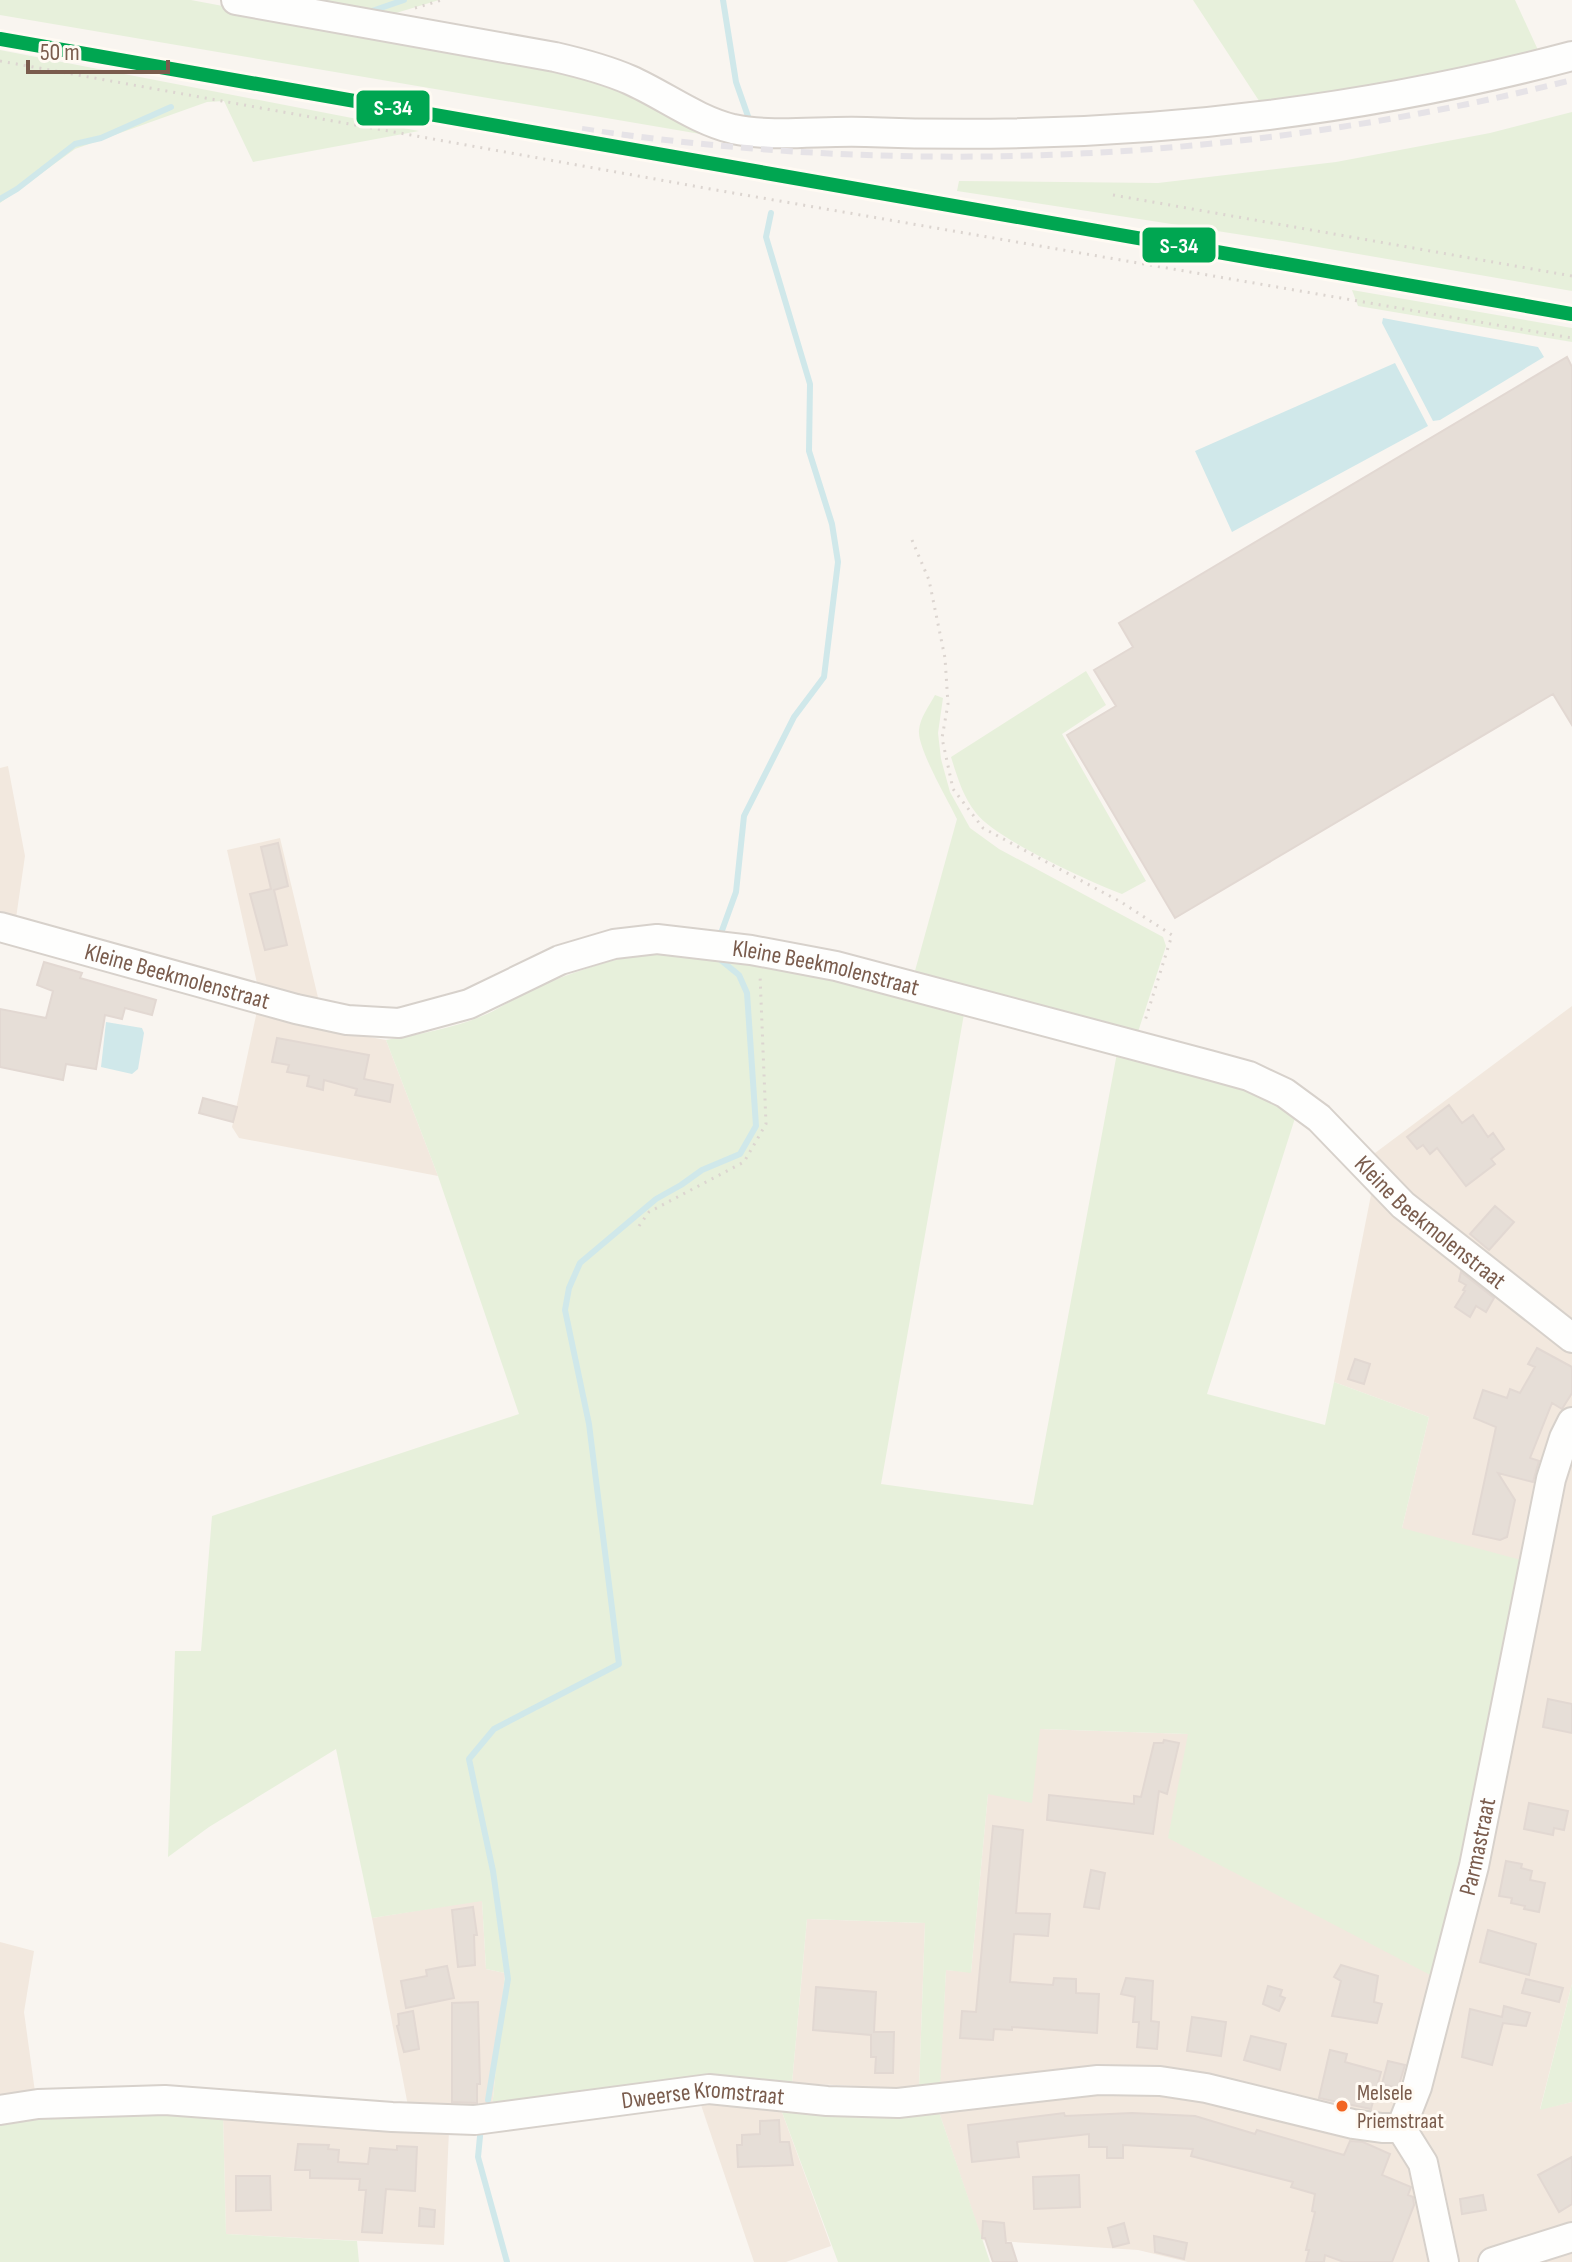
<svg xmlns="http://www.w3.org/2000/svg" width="1572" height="2262" font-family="'Sofia Sans Condensed',sans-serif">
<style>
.residential{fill:#f2e8de}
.green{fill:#e7f0db}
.water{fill:#d0e8ea}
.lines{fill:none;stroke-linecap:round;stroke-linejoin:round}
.stream{stroke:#d0e8ea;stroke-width:6}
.building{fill:#e6ded7;stroke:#e2d8d2;stroke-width:2}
.minor-casing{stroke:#d7d1cb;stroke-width:32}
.path{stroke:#dcd5d0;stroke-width:3;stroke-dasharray:2 6;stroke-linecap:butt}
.minor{stroke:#fefefd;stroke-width:28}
.rail{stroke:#e6e3e7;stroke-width:6;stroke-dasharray:12 8;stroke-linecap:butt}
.rail-1-casing{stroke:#fffaf3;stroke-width:20}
.rail-1{stroke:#00a651;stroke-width:14}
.bus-dot{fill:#f26522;stroke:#fffaf3;stroke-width:3}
.labels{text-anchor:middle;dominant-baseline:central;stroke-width:6;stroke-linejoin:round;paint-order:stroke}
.bus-label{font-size:22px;fill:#7a5c4d;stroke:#fffaf3;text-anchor:start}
.street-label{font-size:24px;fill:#7a5c4d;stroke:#fffaf3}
.line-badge{stroke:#fffaf3;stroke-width:3}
.badge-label{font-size:22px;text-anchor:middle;font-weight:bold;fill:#fff}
</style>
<rect width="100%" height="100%" fill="#f9f5f0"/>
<path class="residential" d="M8,766l17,90 -10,69 -15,-3v-154z
M280,838l41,172 -62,-18 -32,-142z
M1572,1006v978l-32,125 32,-7v160h-384l-50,-12 -156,-10 -44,-131 8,-139 25,2 17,-178 52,-65 149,5 213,-206 27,-111 -95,-35 37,-187 -14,-17 14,-22z
M257,1011l47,14 82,15 52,136 -199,-38 -7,-11z
M482,1900l4,69 19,4 -13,136 -84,-3 -36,-188z
M807,1919l118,4 -6,166 -127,-6z
M0,1942l34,9 -10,61 11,80 -35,6z
M700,2102l79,2 52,142 -45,16h-32z
M223,2115l226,15 -5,115 -218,-11z"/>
<path class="green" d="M0,0h191l361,68 59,14 101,54 -712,-121z
M286,0h153l-66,20z
M1193,0h322l28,61 -276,52z
M0,50l419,81 -166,31 -29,-61 -17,1 -132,47 -75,54z
M1572,112v179l-283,-49 -332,-51 2,-10 199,2 178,-21 154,-29z
M1352,290l220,38v14l-214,-36z
M1086,671l20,34 -44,29 84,147 -24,13c-34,-13 -126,-55 -146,-81 -13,-16 -19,-37 -25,-56z
M935,695l8,3 -5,35 3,26 9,33 20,36 29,21 164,88 3,9 -28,86 -225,-54 44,-159c-9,-19 -40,-71 -38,-89 1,-12 10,-24 16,-35z
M654,952l126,16 84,18 100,28 -83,470 152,21 84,-452 150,42 29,20 -89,279 118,31 9,-43 95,35 -27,111 119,32 -41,240 -44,178 -268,-140 20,-104 -148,-5 -8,74 -44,-9 -17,179 -25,-3 -6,120 -21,-1 6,-166 -118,-4 -15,164 -63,-5 -237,31 13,-136 -19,-4 -4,-68 -110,17 -36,-169 -127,78 -41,30 7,-206h26l11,-135 307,-102 -81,-238 -52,-136c35,-6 69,-12 101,-26 15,-7 29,-17 44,-24 40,-18 80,-31 123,-38z
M1572,1984v118l-32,8z
M779,2104l159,5 52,153h-152z
M37,2112l186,3 3,119 131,7 2,21h-359v-143z"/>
<path class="water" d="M1383,318l155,29 6,10 -104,63 -7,1 -51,-98z
M1395,363l33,63 -196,106 -37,-81z
M106,1022l36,6 2,5 -6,36 -6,5 -31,-7z"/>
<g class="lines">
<path class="stream" d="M723,0l13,82 14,40
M369,12l35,-12
M0,199l17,-10 58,-45 26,-6 70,-31
M720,936l16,-44 8,-76 50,-99 30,-40 14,-115 -6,-38 -23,-73 1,-67 -44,-147 5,-24
M488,2100l20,-121 -15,-108 -24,-112 25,-30 125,-65 -30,-240 -24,-114 4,-22 11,-25 76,-64 25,-14 21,-15 38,-16 16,-28 -9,-133 -8,-18 -22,-18
M481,2126l-3,31 29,105"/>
</g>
<path class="building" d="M1567,357l5,10v358l-19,-31 -378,224 -108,-183 49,-29 -22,-36 39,-23 -14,-24z
M278,843l10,43 -14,4 13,55 -22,5 -15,-56 21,-5 -10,-42z
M44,962l38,11 -2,5 76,22 -4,15 -27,-7 -3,11 -17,-4 -9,54 -30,-5 -3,16 -63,-13v-58l46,9 7,-27 -16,-6z
M277,1038l92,17 -5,24 29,6 -3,17 -35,-7 2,-6 -33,-9 -1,10 -16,-4 2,-10 -22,-4 2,-7 -17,-3z
M203,1098l34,9 -4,15 -34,-9z
M1449,1105l13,18 11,-8 15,22 5,-4 11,16 -13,10 4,5 -29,22 -29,-38 -7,6 -7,-9 -6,4 -10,-12z
M1495,1206l19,16 -25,28 -19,-16z
M1461,1272l33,26 -8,14 -10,-6 -6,11 -15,-10 10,-16 -2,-1 3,-5 -7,-4z
M1537,1348l35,19v26l-10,16 -10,-6 -22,55 9,3 -6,21 -35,-9 17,27 -8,37 -7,3 -27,-6 23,-107 -22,-9 9,-28 24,8 3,-9 10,4 15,-26 -7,-3z
M1355,1359l15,5 -6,20 -16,-5z
M1548,1699l24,5v29l-29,-6z
M1164,1740l15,3 -12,51 -8,-3 -6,43 -106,-14 2,-25 85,9v-8l7,1 13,-54h9z
M1529,1803l39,8 -4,19 -10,-2 -1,7 -29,-6z
M993,1826l30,4 -7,83 34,1 -2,22 -34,-2 -4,48 43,3 1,-7 22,1v14l23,1 -2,39 -85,-6v3l-18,-1 -1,11 -33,-2 2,-27 14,1z
M1506,1861l16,3 -1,4 11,3 -2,9 15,3 -6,29 -15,-3 1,-3 -14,-3 1,-5 -13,-2z
M1091,1870l14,3 -6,36 -15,-2z
M473,1907l4,28h-3l1,30 -17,2 -6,-57z
M1488,1930l48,14 -7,31 -49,-13z
M1341,1965l37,11 -4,26 8,2 -5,19 -45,-7 9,-35 -7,-4z
M447,1966l7,32 -48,10 -5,-27 26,-5 -1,-6z
M1126,1978l27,3 -2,40 8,1 -2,27 -20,-2 2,-25h-6l2,-25 -14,-3z
M1526,1979l37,9 -4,14 -37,-9z
M1268,1986l14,4 -2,6 5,2 -6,13 -16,-7z
M816,1987l60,5 -2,40h20l-1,41h-18l1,-16h-5v-22l-58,-5z
M478,2002l2,82h-3v19l-25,-1v-99z
M1504,2006l26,7 -4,13 -23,-3 -11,42 -30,-8 8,-48 32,8z
M413,2011l6,38 -15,3 -7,-26 2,-1 -1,-11z
M1192,2017l34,5 -5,34 -34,-5z
M1251,2036l35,8 -6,26 -36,-10z
M1330,2050l17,4 -2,8 36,10 -10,37 -52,-11z
M1388,2061l17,4 -7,23 -16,-4z
M1064,2113l1,3 67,-3 63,3 60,18 2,-4 87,25 6,-14 13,1 27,12 -8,21 29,12 -3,8 5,2 1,8 -22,57h-48l-19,-7 -1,7h-18l3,-12h-3l9,-38 -3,-1 3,-17 -24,-7 2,-5 -102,-26 2,-7 -70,-4v13h-16v-11h-18v-13l-72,8 2,15 -47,5 -4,-37z
M779,2120l1,22h9l4,23 -55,2 -1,-22h5v-10l18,-1v-13z
M298,2144l31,1 -1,4 11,1 -1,12 30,2 2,-16 27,2v-4l20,1 -2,44 -29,-2 -4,44 -20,-1 4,-42h-7l1,-11 -50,-1v-8h-15z
M1572,2157v47l-13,8 -21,-37z
M1079,2175l1,32 -46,2 -1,-32z
M236,2176h34l1,34 -35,1z
M1483,2195l3,15 -24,4 -2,-15z
M420,2208l15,2 -1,17 -15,-1z
M983,2221l21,2 2,20h5l6,19h-24l-8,-24h-3z
M1124,2223l5,20 -16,4 -5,-19z
M1154,2236l33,7 -3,16 -29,-7z"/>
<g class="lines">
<g class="minor-casing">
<g id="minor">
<path d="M236,0l319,57c26,6 50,12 75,23 34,15 66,40 103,49 43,9 89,1 133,3 238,9 476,-15 706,-76"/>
<path id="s1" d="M0,927l296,82 51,11 52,3 70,-19 91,-44 54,-16 43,-5 94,11 85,16 373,99 40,11 36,17 34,25 84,87 169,133"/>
<path id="s2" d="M0,2110l38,-6 127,-4 227,17 83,3 234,-31 118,12 71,2 200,-23 62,1 46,7 147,36 29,4h19"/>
<path id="s3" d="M1401,2128l16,-41 57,-221 77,-387 13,-41 8,-16"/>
<path d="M1401,2128l22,35 21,99"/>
<path d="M1493,2262l79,-25"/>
</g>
</g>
<path class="path" d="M415,8l27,-8
M0,61l716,129 856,148
M1113,195l459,81
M912,540l17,40 16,78 3,46 -6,34 11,51 30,39 138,74 51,33 -28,89
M639,1226l10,-14 95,-50 22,-38 -6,-149"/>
<use href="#minor" class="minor"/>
<path class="rail" d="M582,129c331,49 665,33 990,-49"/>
<g class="rail-1-casing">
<path id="rail-1" d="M0,39l1572,275"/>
</g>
<use href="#rail-1" class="rail-1"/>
</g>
<circle class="bus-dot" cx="1342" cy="2106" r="7"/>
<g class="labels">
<g class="bus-label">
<text x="1357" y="2093">Melsele<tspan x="1357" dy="28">Priemstraat</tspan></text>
</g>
<g class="street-label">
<text stroke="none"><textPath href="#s1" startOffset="856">Kleine Beekmolenstraat</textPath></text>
<text stroke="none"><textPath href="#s1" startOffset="184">Kleine Beekmolenstraat</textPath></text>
<text stroke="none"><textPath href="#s1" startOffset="1528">Kleine Beekmolenstraat</textPath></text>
<text stroke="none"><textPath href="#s3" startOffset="292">Parmastraat</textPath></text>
<text stroke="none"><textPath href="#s2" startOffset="706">Dweerse Kromstraat</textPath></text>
</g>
</g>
<g class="line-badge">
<rect x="355" y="89" width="76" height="38" rx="8" fill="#00a651"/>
<rect x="1141" y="226" width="76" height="38" rx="8" fill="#00a651"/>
</g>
<g class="badge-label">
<text x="393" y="115">S-34</text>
<text x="1179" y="253">S-34</text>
</g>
<path d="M28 60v12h140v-12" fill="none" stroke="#7a5c4d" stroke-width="4"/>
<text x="40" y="60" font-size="24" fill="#7a5c4d" stroke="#fffaf3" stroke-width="6" paint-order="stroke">50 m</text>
</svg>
